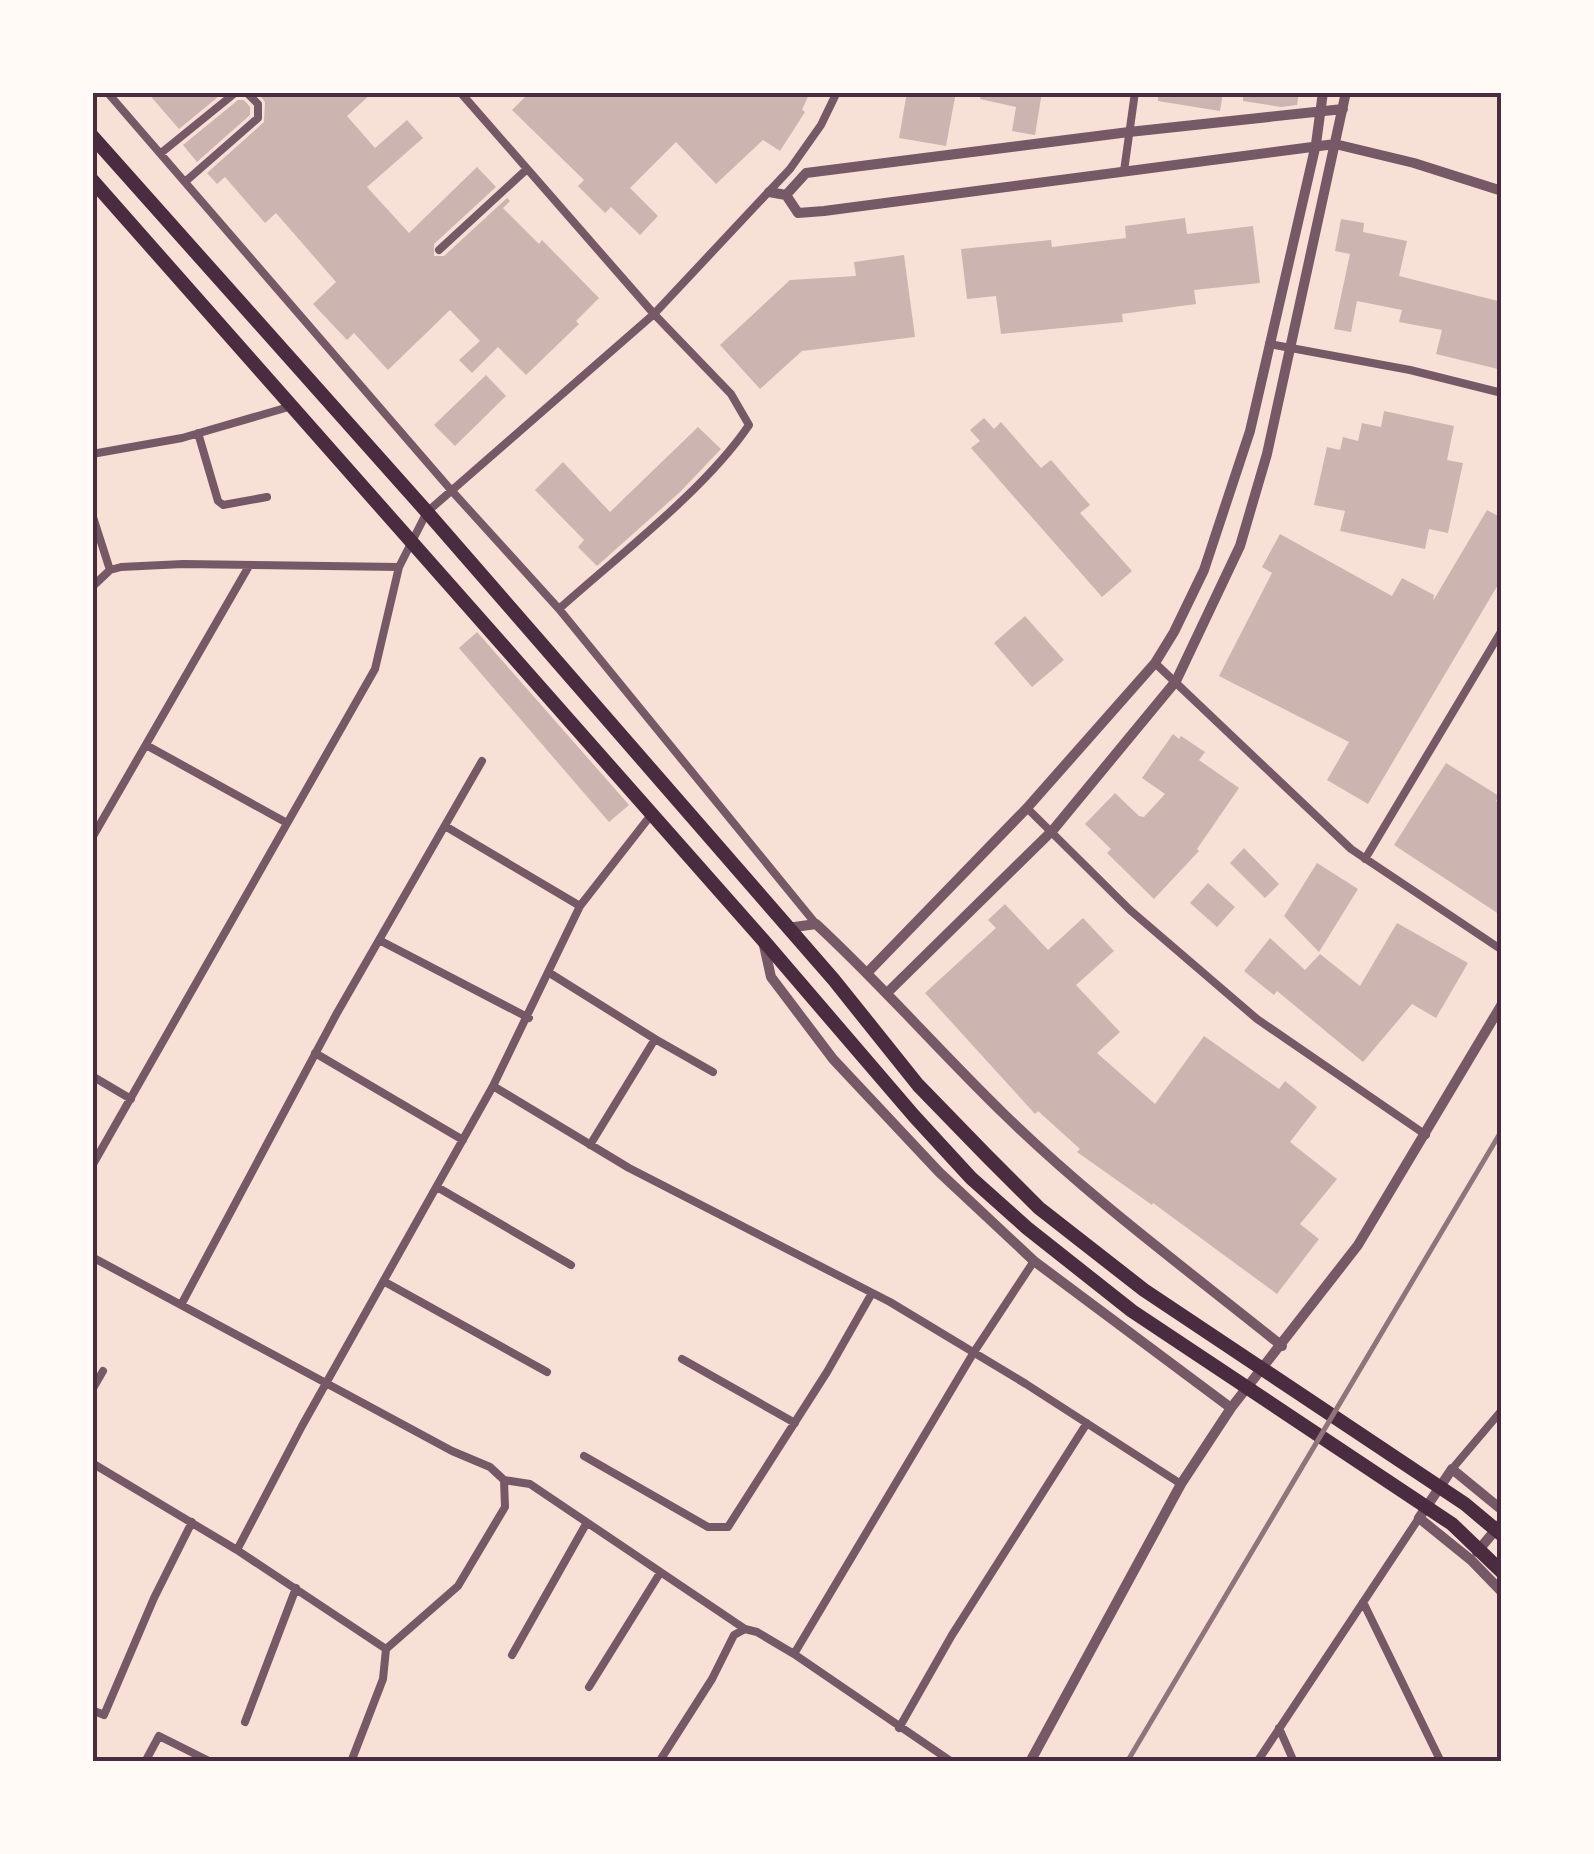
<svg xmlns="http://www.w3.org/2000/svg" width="1594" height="1854" font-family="'Archivo Narrow',sans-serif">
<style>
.building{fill:#ccb4b1}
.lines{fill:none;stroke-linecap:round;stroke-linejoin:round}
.minor{stroke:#755966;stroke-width:8}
.tertiary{stroke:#755966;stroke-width:10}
.trunk{stroke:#4a2c40;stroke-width:14}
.rail{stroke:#8f747c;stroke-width:5}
.neatline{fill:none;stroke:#4a2c40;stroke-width:4}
</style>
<rect width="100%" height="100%" fill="#f7e1d7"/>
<path class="building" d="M147,92h77l-45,37z
M257,92h116l-26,24 28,32 32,-28 16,18 -56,49 42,46 68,-66 19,20 -62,57v12h10l63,-58 3,3 -7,7 36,36 3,-4 57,58 -23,23 3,3 -53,51 -28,-28 -26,26 -13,-13 21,-19 -30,-31 -62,60 -34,-37 -7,7 -34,-36 23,-22 -60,-69 -11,10 -40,-46 -8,7 -10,-11 57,-51 1,-20z
M530,92h280l-8,18 3,2 -25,39 -17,-11 -47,44 -40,-42 -46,46 28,28 -18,19 -29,-28 -6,6 -27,-27 6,-6 -72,-70z
M907,92h49l-10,54 -47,-8z
M981,92h61l-7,43 -23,-4 4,-24 -36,-8z
M1158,92h65l-3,19 -62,-10z
M1243,92h56l-2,13 -16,2 -38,-6z
M238,100h6l6,7v8l-53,47 -14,-17z
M1185,218l2,16 66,-8 7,57 -66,7 2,14 -74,10 1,8 -122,12 -5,-38 -29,3 -6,-50 90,-9 1,7 74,-9 -1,-12z
M1341,219l23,4 -1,9 44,9 -8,35 103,26v68l-66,-16 6,-24 -43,-8 3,-12 -45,-9 -6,31 -17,-3 16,-75 -15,-3z
M904,255l11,82 -113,14 -42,38 -40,-44 70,-65 66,-4 -2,-14z
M486,375l20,21 -51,50 -21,-21z
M1384,411l70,15 -7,34 16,3 -15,70 -19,-4 -4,20 -85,-18 5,-20 -31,-6 13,-58 13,3 3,-13 15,4 4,-18 19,4z
M984,418l10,11 7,-7 40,46 10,-8 39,45 -10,8 52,58 -30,26 -131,-149 9,-7 -10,-11z
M698,427l23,22 -41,43 -83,74 -19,-19 6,-7 -49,-50 28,-28 47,50z
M1487,510l15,8v60l-134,226 -41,-24 22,-38 -130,-66 53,-103 -10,-6 18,-33 112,62 10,-18 32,17 -1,6z
M1025,616l39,44 -32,27 -38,-44z
M477,632l152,173 -20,17 -150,-174z
M1173,734l6,5 2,-3 24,16 -6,8 40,28 -42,61 2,2 -45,48 -47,-46 4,-4 -26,-25 30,-31 24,23 5,1 21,-23 -23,-16z
M1446,763l53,33 -3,5 6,4v111l-108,-71z
M1244,848l35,36 -14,14 -35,-35z
M1317,863l41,26 -39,63 -35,-36z
M1208,883l27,24 -18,20 -27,-24z
M1005,904l43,46 35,-32 31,33 -38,34 44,47 -23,21 58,51 49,-68 75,53 6,-8 32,26 -27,35 47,37 -37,45 19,15 -42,55 -124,-91 -1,2 -75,-53 3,-3 -42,-38 -3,3 -110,-121 71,-65 -8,-8z
M1397,923l71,40 -32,55 -24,-14 -49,58 -86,-71 -3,4 -30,-24 26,-33 35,32 15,-16 40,32z"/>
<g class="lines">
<path class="minor" d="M107,92l344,398 108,119 257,315
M460,92l194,222 77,80 18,31c-43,64 -131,131 -190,184
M161,153l74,-60h12l11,11v14l-72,63
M1124,171l11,-79
M439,250l88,-81
M1269,344l141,26 92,23
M198,433l20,68 5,4 44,-8
M92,454l90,-16 110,-32
M92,514l18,56
M92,587l18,-17 11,-3 62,-3 216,3
M1155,663l196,186 151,101
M146,745l141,78
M1027,808l103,102 127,109 169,116
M445,826l135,80
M92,838l157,-272
M1365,859l137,-229
M379,940l150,78
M548,972l107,67 -65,106
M655,1039l58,33
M315,1053l148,87
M92,1076l39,23
M493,1086l136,82 261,134 136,82 155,100
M92,1166l283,-497 24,-102 28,-55 227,-198 136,-145 31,-44 16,-33
M437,1187l134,78
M92,1257l360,194 38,16 14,13 1,27 -47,79 -72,63
M385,1282l162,90
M181,1305l156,-292 145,-252
M682,1359l113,64
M92,1390l11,-19
M584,1456l124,71h20l99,-155 45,-79
M92,1463l145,87 149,99 -3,30 -32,83
M1452,1469l50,-59
M504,1480l26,4 215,145 12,3 37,22 158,108
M237,1550l65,-124 191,-340 87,-180 71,-91
M1363,1602l78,160
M794,1654l180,-302 60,-91
M512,1655l74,-131
M589,1687l71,-114
M92,1710l12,5 50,-117 38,-76
M245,1722l51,-134
M899,1728l53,-93 135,-212
M1279,1728l15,34
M145,1762l14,-26 52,26
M659,1762l53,-83 22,-44 11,-6
M1257,1762l162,-244"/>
<path class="tertiary" d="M769,192l17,3 12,18 26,-2 511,-67 79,19 88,28
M786,195l20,-22 323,-41 214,-23
M787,928l29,-4c66,61 124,128 189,191 86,84 184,156 277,231
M763,941l8,36 62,82 106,113 95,89 197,147
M868,972l159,-164 128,-145 19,-31 30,-62 46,-139 66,-287 7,-52
M888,992l165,-162 123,-149 64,-135 27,-92 79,-362
M1502,1510l-50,-41 -33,49 52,42 31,32
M1477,1552l25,-30
M1030,1762l151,-278 50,-76 127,-163 144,-241"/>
<path class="trunk" d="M92,136l335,376 407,468 84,105 68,70 53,53 105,82 321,214 37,31
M92,180l671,760 151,176 57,62 56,50 105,83 320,213 50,48"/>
<path class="rail" d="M1127,1762l375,-632"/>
</g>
<rect width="1594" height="1854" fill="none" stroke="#fffaf5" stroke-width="190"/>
<rect x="95" y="95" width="1404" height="1664" class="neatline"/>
</svg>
